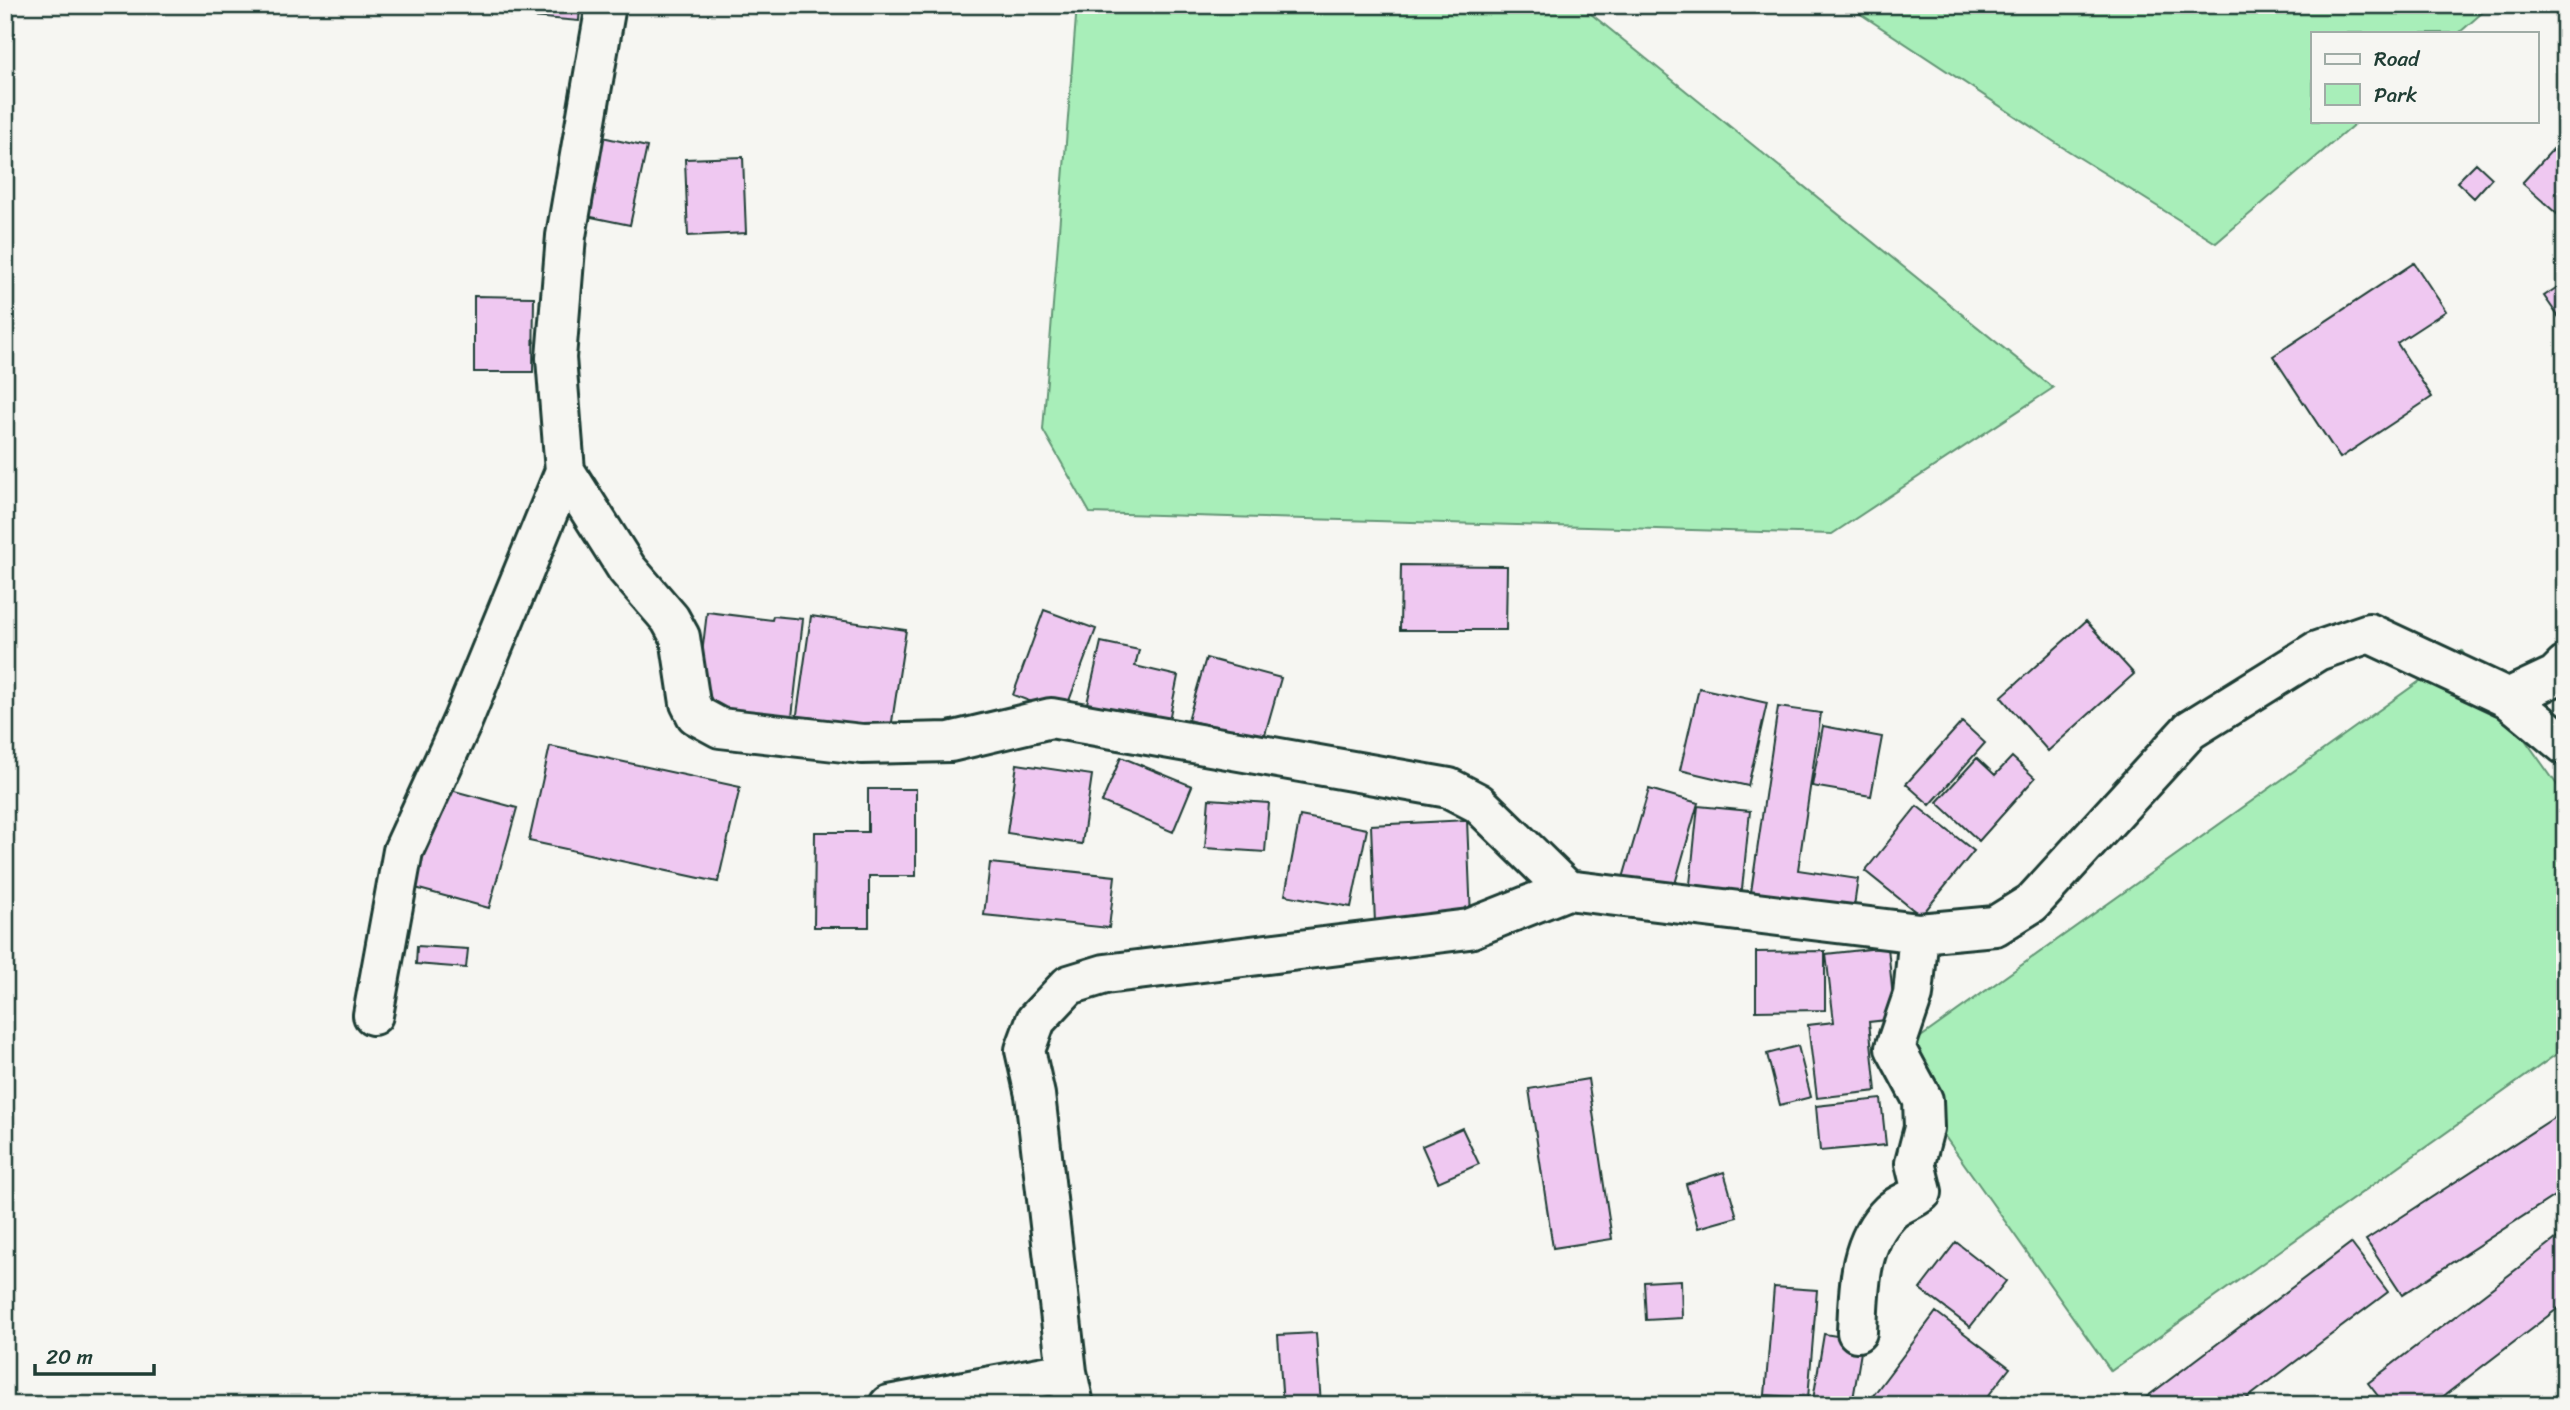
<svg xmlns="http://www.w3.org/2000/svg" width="2570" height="1410" font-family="Sriracha,sans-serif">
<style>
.green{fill:#a8eeb9;stroke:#649676;stroke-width:2}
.building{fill:#efc8f1;stroke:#1f3d34;stroke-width:2}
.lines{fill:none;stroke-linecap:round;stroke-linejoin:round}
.minor-casing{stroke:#1f3d34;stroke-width:44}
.minor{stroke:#f6f6f2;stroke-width:38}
</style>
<rect width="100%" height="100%" fill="#f6f6f2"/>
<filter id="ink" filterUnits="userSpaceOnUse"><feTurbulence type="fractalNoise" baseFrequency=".0143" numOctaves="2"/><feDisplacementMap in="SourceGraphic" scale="14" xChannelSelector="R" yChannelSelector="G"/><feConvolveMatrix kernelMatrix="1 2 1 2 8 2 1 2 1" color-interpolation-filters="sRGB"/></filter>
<g filter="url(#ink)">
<path class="green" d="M1077,5h503l473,383 -221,146 -742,-21 -47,-83z
M1847,5h644l-32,28h-146v88h45l-142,122 -157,-98z
M2462,651l103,145v252l-454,323 -221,-312z"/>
<path class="building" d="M510,5h70l-1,16 -70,-6z
M589,134l58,13 -17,78 -58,-12z
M2565,136v85l-43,-38z
M743,157l3,76 -58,3 -3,-77z
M2476,163l16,15 -18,20 -17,-16z
M2414,263l32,48 -49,32 35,54 -92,61 -67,-102z
M2565,282v44l-21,-30z
M474,296l60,1 -1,75h-59z
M1401,565l106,1 -1,64h-106z
M1044,610l52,19 -32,85 -51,-19z
M707,612l65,8 1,-4 30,3 -11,98 -96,-12z
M811,616l95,14 -16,105 -94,-14z
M2086,621l48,53 -86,77 -47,-54z
M1101,642l38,8 -4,16 43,10 -11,54 -82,-18z
M1206,658l75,20 -18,63 -75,-21z
M1699,688l68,15 -19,83 -68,-16z
M1778,707l43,6 -23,157 60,9 -5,34 -103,-14z
M1962,722l23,21 -55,62 -24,-21z
M1823,726l59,11 -11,59 -59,-10z
M550,746l190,41 -22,95 -189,-41z
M1121,757l71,29 -19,46 -71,-30z
M2012,757l23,21 -56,63 -42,-39 40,-44 18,17z
M1017,764l75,11 -10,69 -75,-11z
M436,786l81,22 -28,100 -81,-22z
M868,789h48v87h-47v51h-55l1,-95h53z
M1649,789l49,14 -27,95 -50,-13z
M1209,799l60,4 -4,49 -60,-4z
M1698,806l52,5 -9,88 -52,-5z
M1917,806l57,45 -53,65 -56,-45z
M1300,816l67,13 -16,78 -66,-12z
M1467,820l4,98 -96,5 -4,-98z
M990,863l125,13 -6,52 -125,-13z
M417,946l51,3 -2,19 -50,-4z
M1888,947l7,72 -26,3 7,69 -59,7 -9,-73 26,-3 -8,-68z
M1825,951v59l-69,1v-59z
M1798,1046l13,51 -31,8 -13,-51z
M1588,1079l24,160 -59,9 -24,-159z
M1881,1099l5,46 -66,6 -4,-45z
M2555,1117l10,14v58l-163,106 -36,-55z
M1462,1128l17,36 -41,18 -16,-36z
M1724,1172l13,45 -39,11 -12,-44z
M2565,1232v71l-133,102h-47l-17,-22z
M1956,1242l50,39 -36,46 -50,-38z
M2351,1243l37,49 -150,113h-102z
M1681,1280l1,38 -36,2 -2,-38z
M1774,1287l43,3 -9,108 -43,-3z
M1936,1312l74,56 -29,37h-115z
M1316,1333l5,72h-38l-5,-70z
M1824,1334l39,6 -11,65 -39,-5z"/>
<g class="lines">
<g class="minor-casing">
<path id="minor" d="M606,5l-40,231 -10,122 9,113 62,98 43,50 10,18 10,66 6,12 24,13 142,16 88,-2 101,-24 398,70 29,15 89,87 352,43 76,-7 37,-23 158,-173 127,-79 52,-18 139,65
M2565,666l-10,10 -47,22 57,47
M373,1015l30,-164 59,-129 103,-251
M1857,1332c2,-42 1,-89 33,-120 9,-9 22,-11 32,-20l-7,-29 9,-35 -1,-28 -28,-52 18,-53 6,-62
M889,1405l178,-33
M1074,1405l-7,-33 -32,-277 -10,-45 11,-30 33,-35 36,-11 364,-45 98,-39"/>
</g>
<use href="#minor" class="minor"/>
</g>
</g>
<rect width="2570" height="1410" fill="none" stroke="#f6f6f2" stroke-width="28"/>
<rect x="14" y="14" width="2542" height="1382" fill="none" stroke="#1f3d34" stroke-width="2.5" filter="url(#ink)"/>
<rect x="2311" y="32" width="228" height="91" fill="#f6f6f2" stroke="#a0aca6" stroke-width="2"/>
<rect x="2325" y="54" width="35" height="10" fill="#f6f6f2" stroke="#a0aca6" stroke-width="2"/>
<text x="2374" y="66" font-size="21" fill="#1f3d34">Road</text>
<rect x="2325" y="84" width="35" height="21" fill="#a8eeb9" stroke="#a0aca6" stroke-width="2"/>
<text x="2374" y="102" font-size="21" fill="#1f3d34">Park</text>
<path d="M35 1364v10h119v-10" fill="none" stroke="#1f3d34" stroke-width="3.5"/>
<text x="46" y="1364" font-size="21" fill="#1f3d34" stroke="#f6f6f2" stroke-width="5" paint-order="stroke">20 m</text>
</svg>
